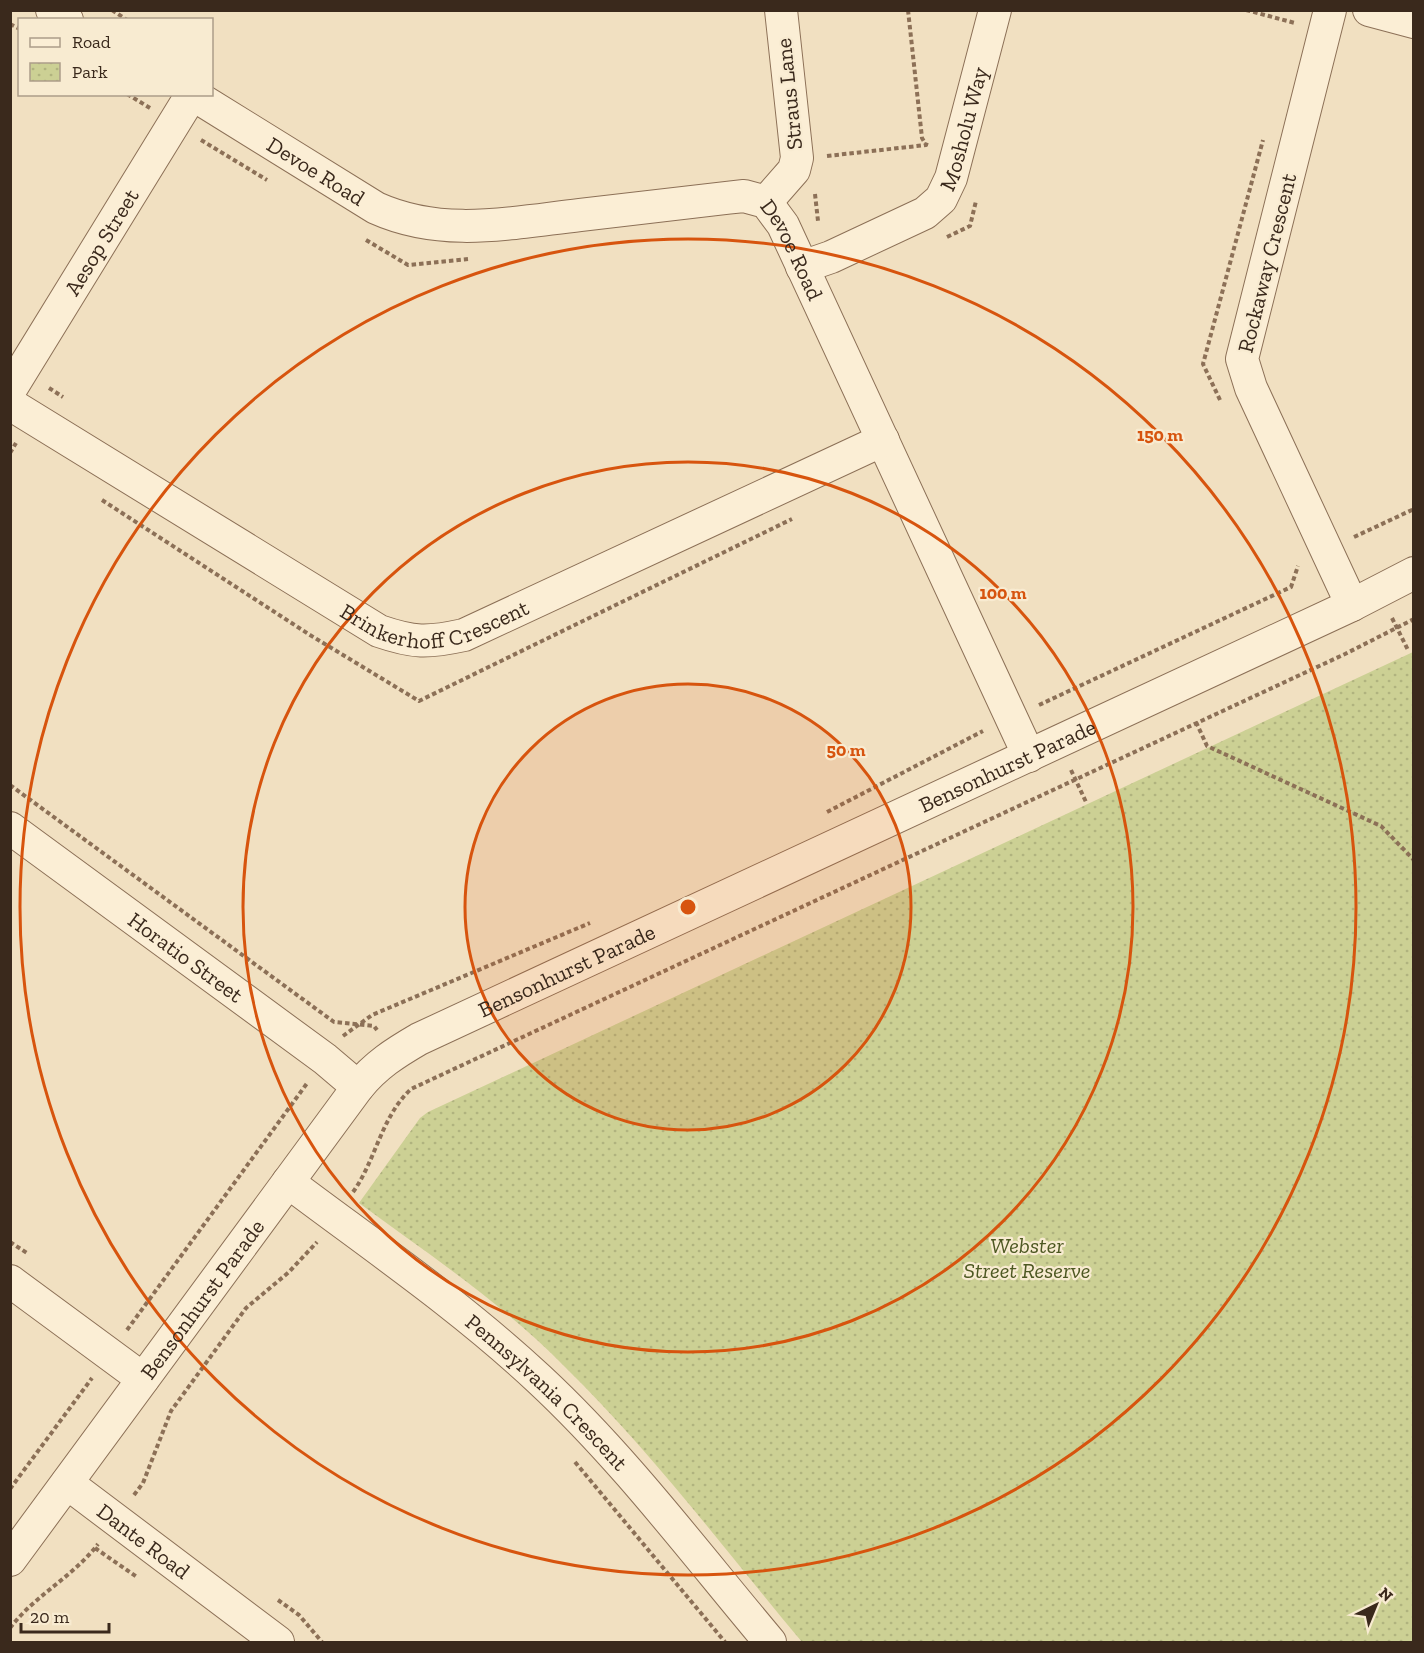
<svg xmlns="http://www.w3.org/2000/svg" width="1424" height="1653" font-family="'Zilla Slab',serif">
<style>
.park{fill:url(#park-dots)}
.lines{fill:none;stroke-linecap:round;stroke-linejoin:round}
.minor-casing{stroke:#8c7057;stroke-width:34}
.path{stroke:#8c7057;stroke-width:4;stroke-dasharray:4.5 3;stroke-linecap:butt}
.minor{stroke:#fbeed5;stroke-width:32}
.ring{fill:none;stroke:#d7540e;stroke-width:3}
.labels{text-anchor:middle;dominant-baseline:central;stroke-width:4.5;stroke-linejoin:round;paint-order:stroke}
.street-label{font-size:22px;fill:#3a291c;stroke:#f8ebd1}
.park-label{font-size:22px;font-style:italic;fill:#4d5822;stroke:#f8ebd1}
.centre{fill:#d7540e;stroke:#f8ebd1;stroke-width:3}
.ring-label{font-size:18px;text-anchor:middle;font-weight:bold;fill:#d7540e;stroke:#f8ebd1;stroke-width:4.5;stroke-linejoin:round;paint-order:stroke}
</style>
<defs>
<pattern id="park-dots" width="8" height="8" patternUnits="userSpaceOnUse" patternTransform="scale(1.5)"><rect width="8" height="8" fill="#ccd094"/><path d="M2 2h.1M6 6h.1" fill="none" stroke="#b0b37f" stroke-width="1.8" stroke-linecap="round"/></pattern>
</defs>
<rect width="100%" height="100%" fill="#f1e0c1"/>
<path class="park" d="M1413,652v990h-611c-77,-92 -151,-191 -237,-275 -62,-63 -135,-112 -206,-164l61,-85 8,-6z"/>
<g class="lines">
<g class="minor-casing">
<g id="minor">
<path d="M52,10l15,10"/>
<path d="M1330,10l-88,349 9,29 101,217"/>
<path d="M1369,10l45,12"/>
<path id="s1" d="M192,94l184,114c67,30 134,15 204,7 54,-6 109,-13 164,-19l22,6 17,23 246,531"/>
<path d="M766,202l28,-32 3,-12 -16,-148"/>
<path id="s2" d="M802,267l29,-10 94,-44 16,-14 10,-21 44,-168"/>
<path id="s3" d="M10,390l182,-296"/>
<path id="s4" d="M10,404l369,227c35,12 48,12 85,4l419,-195"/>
<path id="s5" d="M10,828l315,231 33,28"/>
<path id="s6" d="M288,1182c85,64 173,124 251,197 85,79 156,174 231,263"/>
<path d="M10,1281l133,98"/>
<path id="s7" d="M67,1483l211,159"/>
<path id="s8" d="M10,1560l348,-473c18,-22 37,-34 61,-48l933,-434 62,-32"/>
</g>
</g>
<path class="path" d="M112,10l15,10
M908,10l14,128 4,7
M1246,10l49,13
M10,24l10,5
M127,94l23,14
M201,140l66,40
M827,156l99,-11 1,-3
M815,194l3,27
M947,237l23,-11 6,-25
M366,240l42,25 60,-6
M49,388l14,9
M1220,400l-17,-36 60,-224
M10,453l6,-10
M102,500l208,135 109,66 373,-182
M1354,537l60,-28
M1392,618l16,32
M1039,705l252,-118 7,-21
M1196,722l11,24 174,80 33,34
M1071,770l15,32
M10,785l324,237 40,4 3,4
M827,812l156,-81
M343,1036l29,-21 218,-92
M353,1192c23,-32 28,-75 58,-103l934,-435 69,-35
M10,1242l17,11
M127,1330l181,-248
M575,1462l150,180
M10,1489l82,-111
M134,1495l9,-12 28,-72 75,-103 43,-36 28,-30
M95,1548l42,29
M278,1600l21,15 23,27
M10,1628c25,-33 63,-51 88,-84"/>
<use href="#minor" class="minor"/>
</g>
<circle cx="688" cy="907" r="223" fill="#d7540e" fill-opacity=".12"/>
<g class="ring">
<circle cx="688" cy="907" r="223"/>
<circle cx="688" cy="907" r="445"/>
<circle cx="688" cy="907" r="668"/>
</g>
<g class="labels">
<g class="street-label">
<text transform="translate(789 94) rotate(-96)">Straus Lane</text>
<text stroke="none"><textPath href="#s2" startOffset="230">Mosholu Way</textPath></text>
<text stroke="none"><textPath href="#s1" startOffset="146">Devoe Road</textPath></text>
<text stroke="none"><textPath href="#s3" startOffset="174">Aesop Street</textPath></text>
<text stroke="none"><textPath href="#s1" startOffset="666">Devoe Road</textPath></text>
<text transform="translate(1267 263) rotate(-76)">Rockaway Crescent</text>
<text stroke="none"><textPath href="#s4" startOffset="490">Brinkerhoff Crescent</textPath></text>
<text stroke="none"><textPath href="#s8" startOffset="1314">Bensonhurst Parade</textPath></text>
<text stroke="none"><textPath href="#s5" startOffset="218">Horatio Street</textPath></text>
<text stroke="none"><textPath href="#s8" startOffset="828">Bensonhurst Parade</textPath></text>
<text stroke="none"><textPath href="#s8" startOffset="324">Bensonhurst Parade</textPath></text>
<text stroke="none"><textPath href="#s6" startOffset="334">Pennsylvania Crescent</textPath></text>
<text stroke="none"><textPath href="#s7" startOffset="96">Dante Road</textPath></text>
</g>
<g class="park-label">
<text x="1027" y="1245">Webster<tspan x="1027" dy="25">Street Reserve</tspan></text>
</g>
</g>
<circle cx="688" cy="907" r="9" class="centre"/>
<g class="ring-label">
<text x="1160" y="441">150 m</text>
<text x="1003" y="599">100 m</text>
<text x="846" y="756">50 m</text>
</g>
<rect width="1424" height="1653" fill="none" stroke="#3a291c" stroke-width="24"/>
<rect x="18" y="18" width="195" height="78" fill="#f8ebd1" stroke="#ac9d89" stroke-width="1.5"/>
<rect x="30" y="38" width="30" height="9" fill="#fbeed5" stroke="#ac9d89" stroke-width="1.5"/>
<text x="72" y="48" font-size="18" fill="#3a291c">Road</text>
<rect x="30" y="63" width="30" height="18" fill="url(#park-dots)" stroke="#ac9d89" stroke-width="1.5"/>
<text x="72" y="78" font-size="18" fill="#3a291c">Park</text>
<g transform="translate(1376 1605) rotate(43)" stroke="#f8ebd1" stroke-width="4.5" paint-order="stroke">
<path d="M0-4.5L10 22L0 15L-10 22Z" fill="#3a291c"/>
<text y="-9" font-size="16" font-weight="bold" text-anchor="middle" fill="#3a291c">N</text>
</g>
<path d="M21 1623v9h88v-9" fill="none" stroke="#3a291c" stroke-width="3"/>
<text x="30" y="1623" font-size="18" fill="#3a291c" stroke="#f8ebd1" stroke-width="4.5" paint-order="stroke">20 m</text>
</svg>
